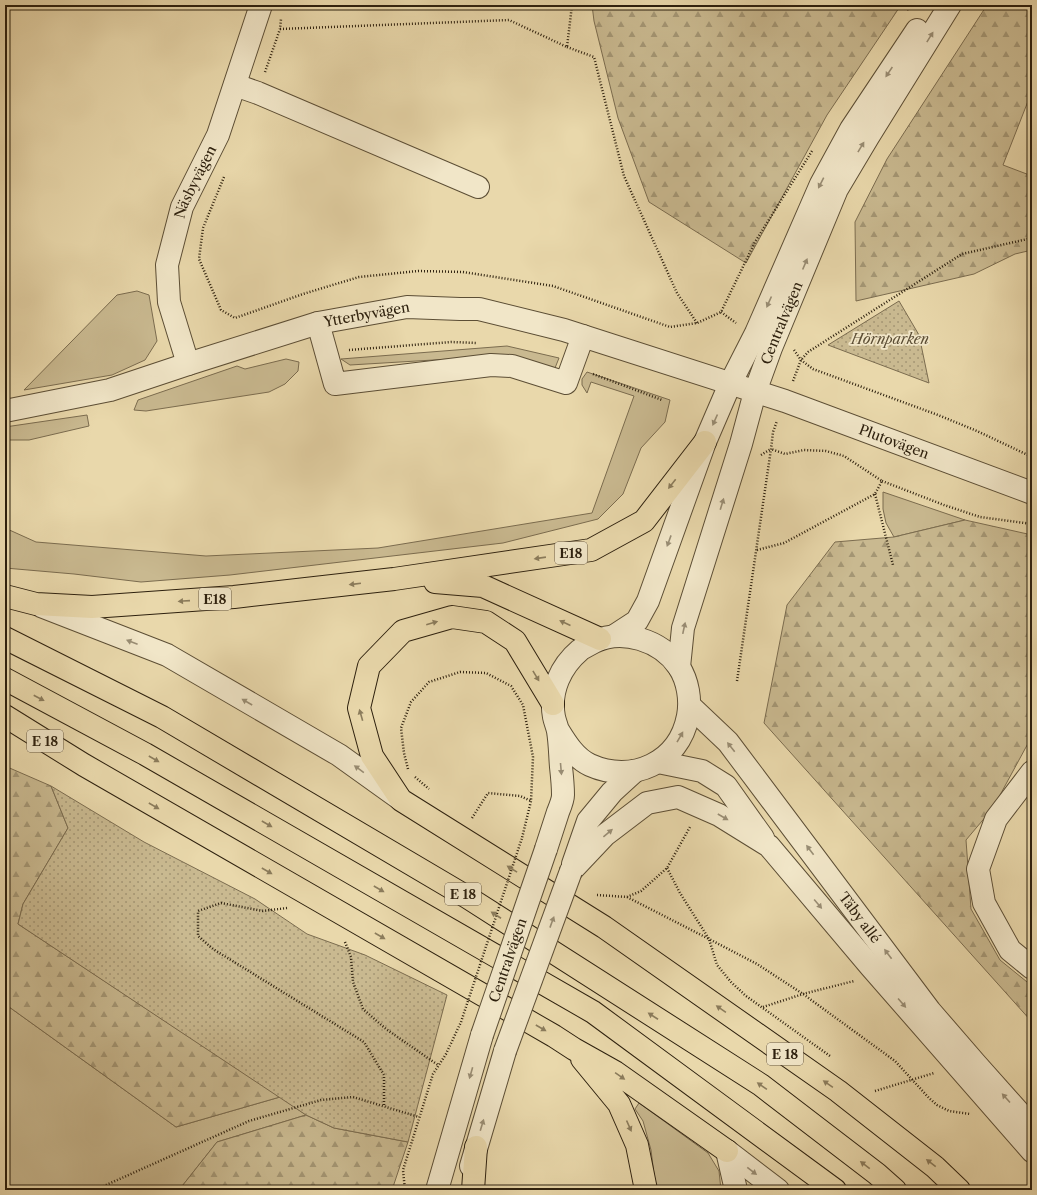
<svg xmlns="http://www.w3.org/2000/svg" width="1037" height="1195" font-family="'Libre Caslon Text',serif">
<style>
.grass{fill:#c9b990;stroke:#7b6c4f}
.forest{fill:url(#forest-firs);stroke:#7b6c4f}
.park{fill:url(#park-dots);stroke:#7b6c4f}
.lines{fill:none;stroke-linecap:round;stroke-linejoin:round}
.minor-casing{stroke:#5c4e35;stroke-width:24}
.highway-casing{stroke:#2d200e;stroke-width:24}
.path{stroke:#2d200e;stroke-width:2.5;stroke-dasharray:1 2;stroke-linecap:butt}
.minor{stroke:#f1e6c8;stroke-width:22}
.highway{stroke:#e9d8ab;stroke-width:22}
.minor-bridge-casing{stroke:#5c4e35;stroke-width:24;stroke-linecap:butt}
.path-bridge{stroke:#2d200e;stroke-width:2.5;stroke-dasharray:1 2;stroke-linecap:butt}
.minor-bridge{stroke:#f1e6c8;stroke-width:22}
.oneway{fill:#998d74}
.oneway2{fill:#8b7c5c}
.labels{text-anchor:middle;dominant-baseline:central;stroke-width:3.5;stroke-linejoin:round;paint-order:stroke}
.shield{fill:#f1e6c8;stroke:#685b46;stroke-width:1}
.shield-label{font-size:13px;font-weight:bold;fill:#2d200e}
.street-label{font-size:14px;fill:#2d200e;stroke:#f1e6c8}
.park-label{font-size:14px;font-style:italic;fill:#5c4e35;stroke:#f1e6c8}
</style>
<defs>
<pattern id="forest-firs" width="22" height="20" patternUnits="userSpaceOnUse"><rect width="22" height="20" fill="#c9b990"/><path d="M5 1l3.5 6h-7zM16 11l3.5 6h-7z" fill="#a49674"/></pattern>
<pattern id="park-dots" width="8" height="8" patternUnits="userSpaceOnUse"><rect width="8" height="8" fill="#c9b990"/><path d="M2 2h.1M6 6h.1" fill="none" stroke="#a49674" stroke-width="1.8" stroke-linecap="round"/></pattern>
</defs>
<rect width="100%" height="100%" fill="#e9d8ab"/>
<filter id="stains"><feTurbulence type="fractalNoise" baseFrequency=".005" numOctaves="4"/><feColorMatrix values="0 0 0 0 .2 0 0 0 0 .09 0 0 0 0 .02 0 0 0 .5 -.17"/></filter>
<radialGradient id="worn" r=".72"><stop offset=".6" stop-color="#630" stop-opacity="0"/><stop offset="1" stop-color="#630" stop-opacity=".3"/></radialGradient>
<path class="grass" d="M137,291l12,4 8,46 -12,19 -33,15 -88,15 93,-95z
M507,346l52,12 -4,10 -55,-12 -150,9 -9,-6z
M286,359l13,3 -1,9 -13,13 -16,8 -123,19 -12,-1 4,-10 99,-34 8,3z
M587,372l83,28 -5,22 -24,26 -18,46 -25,25 -95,24 -273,32 -89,7 -67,-8 -69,-6v-40l31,14 170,14 172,-8 214,-35 42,-117 -43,-14 -4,11 -5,-8v-6z
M87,415l2,11 -60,14h-24v-13z
M883,492l82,28 -71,17 -8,-14 -3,-14z
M5,1004l171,123 104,-30 26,18 -89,27 -38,48h-174z
M639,1103l69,50 11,18 2,19h-65l-5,-40 -8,-29 -8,-12z"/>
<path class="forest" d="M592,5h309l-74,110 -81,148 -97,-61 -31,-84 -24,-97z
M987,5h45v86l-29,74 29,11v74l-17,4 -41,20 -118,27 -1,-79 32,-63z
M965,520l67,15v201l-39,72 -27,32 5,69 29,51 32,26v36l-268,-299 23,-118 48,-63 59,-5z
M5,766l46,20 17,42 -45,76 -5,20 262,173 -104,30 -171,-123z
M306,1115l28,13 74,14 -16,48h-213l38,-48z"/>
<path class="park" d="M899,301l20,34 10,48 -101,-38z
M51,786l93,56 111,57 52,35 58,21 82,40 -39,147 -74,-14 -28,-13 -288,-191 5,-20 45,-76z"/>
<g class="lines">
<g class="minor-casing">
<g id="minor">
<path d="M235,85l23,8 220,94"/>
<path d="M318,323l17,61 156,-19 21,1 54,17 17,-47"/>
<path id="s1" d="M188,364l-19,-62 -2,-37 15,-58 36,-72 43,-130"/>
<path id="s2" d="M5,411l105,-21 78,-26 130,-41 89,-16 53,2h19l85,21 221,71 247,92"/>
<path d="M41,606l126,49 172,100 60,43"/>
<path d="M614,636l23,-15 11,-20 57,-159 25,-58 26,-51 65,-149 30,-55 66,-99"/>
<path id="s3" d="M679,667l4,-39 58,-184 14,-52 16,-44 66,-159 31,-52 82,-132"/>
<path id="s4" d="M690,706l38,36 202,269 45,52 57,64"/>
<path d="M658,762l44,9 24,15 37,52"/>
<path d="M1032,772l-36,47 -18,50 6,34 26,47 22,18"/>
<path d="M546,849c4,-12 8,-25 12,-37 2,-5 5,-12 5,-17 0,-9 -1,-19 -2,-28 -1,-12 -1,-24 -3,-36 -1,-5 -3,-9 -4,-14 -5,-26 7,-51 26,-67 4,-3 9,-5 14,-8 28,-14 67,-2 85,25 9,14 12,33 9,49 -9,47 -56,68 -98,49 -15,-7 -24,-22 -32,-35"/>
<path d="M573,864l15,-43 24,-29 23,-21"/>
<path d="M571,871l34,-36 42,-32 31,-6 41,18 50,31 102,121 161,184"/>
<path d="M727,1151l51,39"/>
<path d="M727,1151l9,39"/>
<path d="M471,1166l34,-115"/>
<path d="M437,1190l45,-155"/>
</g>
</g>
<g class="highway-casing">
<path id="highway" d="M435,582l48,4 117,53
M5,596l31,8 56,3 142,-10 160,-18 197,-29 53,-29 61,-79
M5,638l157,79 305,180 294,188 116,89 18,16
M5,679l140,75 448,258 242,178
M553,704l-38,-63 -29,-19 -34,-5 -49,14 -34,35 -10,42 13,48 29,44 203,127 234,164 97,76 24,23
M5,716l79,49 470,271 20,13 41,23 112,79
M582,1059l37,45 18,41 9,45
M473,1190l3,-43"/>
</g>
<path class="path" d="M907,10l4,-5
M280,29l229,-9 58,27 5,-42
M567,47l27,10 30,119 53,117 20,30
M265,72l15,-43 1,-10
M224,177l-21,51 -4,31 22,51 14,8 68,-24 56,-17 59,-6 45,1 90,14 117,41 27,-4 24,-11 34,-70 57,-91
M721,312l15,11
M349,350l102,-8 26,1
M794,350l7,10 12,9 125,46 39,16 55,26
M593,374l69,26
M793,381l8,-21 7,-8 154,-98 70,-16
M761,455l10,-6
M882,481l62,24 36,12 52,7
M875,494l18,71
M757,550l27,-7 91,-49 7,-13 -38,-25 -18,-5 -22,-1 -19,4 -14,-5
M737,681l34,-232 2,-17 4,-11
M408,769l-4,-16 -3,-25 10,-26 18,-20 31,-10 26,1 25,13 12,19 10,52 -2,44 -9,37
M415,777l14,12
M472,818l16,-25 32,3 11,5
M667,868l13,25 29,46 48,25 46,30 92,67 34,37 8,7 12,6 21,3
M597,895l30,2 14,-6 26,-23 23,-41
M627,897l82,42 8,26 14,17 15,14 84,60
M287,908l-24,3 -42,-8 -23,8v25l15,13 151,93 20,33v32
M345,942l6,15 2,25 10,27 23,20 52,36
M763,1007l40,-13 51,-13
M875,1091l59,-18
M95,1190l154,-69 72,-21 32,-3 66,20
M405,1190l-2,-20 30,-96 13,-20 15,-32"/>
<use href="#minor" class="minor"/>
<use href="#highway" class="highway"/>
<g class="minor-bridge-casing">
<g id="minor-bridge">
<path id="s5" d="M482,1035l64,-186"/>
<path d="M505,1051l66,-180"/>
</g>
</g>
<path class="path-bridge" d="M461,1022l61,-184"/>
<use href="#minor-bridge" class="minor-bridge"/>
</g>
<defs><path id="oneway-solid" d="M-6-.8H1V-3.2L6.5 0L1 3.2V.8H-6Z"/></defs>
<g class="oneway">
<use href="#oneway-solid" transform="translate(930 37) rotate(-58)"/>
<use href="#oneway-solid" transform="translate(889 72) rotate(124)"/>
<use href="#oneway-solid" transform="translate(861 147) rotate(-59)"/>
<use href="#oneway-solid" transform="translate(821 183) rotate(117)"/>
<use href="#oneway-solid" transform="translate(805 264) rotate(-67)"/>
<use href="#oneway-solid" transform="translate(769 302) rotate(114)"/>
<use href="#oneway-solid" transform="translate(715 420) rotate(114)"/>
<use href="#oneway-solid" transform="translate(722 504) rotate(-73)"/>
<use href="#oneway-solid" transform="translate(669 541) rotate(110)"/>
<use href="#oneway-solid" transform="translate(684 628) rotate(-78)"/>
<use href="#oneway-solid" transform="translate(132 642) rotate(-159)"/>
<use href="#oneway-solid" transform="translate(247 702) rotate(-150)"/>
<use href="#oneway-solid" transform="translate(680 737) rotate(-60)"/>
<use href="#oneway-solid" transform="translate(731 747) rotate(-128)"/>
<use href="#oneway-solid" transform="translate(359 769) rotate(-144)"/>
<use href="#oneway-solid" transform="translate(561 769) rotate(85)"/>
<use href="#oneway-solid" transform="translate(723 817) rotate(30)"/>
<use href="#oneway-solid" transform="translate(608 833) rotate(-40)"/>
<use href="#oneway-solid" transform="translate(810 850) rotate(-127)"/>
<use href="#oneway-solid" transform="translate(818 904) rotate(50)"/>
<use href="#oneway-solid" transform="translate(552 922) rotate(-70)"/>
<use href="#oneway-solid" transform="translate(888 954) rotate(-127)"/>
<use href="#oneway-solid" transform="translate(902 1003) rotate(49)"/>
<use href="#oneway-solid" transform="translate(471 1073) rotate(106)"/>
<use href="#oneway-solid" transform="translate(1006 1098) rotate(-132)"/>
<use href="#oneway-solid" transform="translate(482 1125) rotate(-73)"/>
<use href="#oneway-solid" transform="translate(752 1171) rotate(38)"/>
</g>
<g class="oneway2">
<use href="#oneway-solid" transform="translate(672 484) rotate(128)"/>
<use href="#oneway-solid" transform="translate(540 558) rotate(172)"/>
<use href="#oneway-solid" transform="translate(355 584) rotate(173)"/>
<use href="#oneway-solid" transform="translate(184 601) rotate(176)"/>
<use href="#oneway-solid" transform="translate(432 623) rotate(-16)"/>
<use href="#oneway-solid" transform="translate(565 623) rotate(-156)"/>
<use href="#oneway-solid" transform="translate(536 676) rotate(59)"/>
<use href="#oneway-solid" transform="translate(39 698) rotate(28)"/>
<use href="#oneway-solid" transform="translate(361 715) rotate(-106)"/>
<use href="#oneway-solid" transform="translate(154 759) rotate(30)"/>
<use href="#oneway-solid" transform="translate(154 806) rotate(30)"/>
<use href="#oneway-solid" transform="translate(267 824) rotate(30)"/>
<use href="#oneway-solid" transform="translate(512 869) rotate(-148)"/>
<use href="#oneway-solid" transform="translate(267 871) rotate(30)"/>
<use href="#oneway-solid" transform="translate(379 889) rotate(30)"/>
<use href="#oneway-solid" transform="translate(496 915) rotate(-147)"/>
<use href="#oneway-solid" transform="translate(380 936) rotate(30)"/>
<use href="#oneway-solid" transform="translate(721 1009) rotate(-145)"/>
<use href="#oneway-solid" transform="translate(653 1016) rotate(-147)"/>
<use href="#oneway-solid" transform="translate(541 1028) rotate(30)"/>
<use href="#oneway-solid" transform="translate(620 1076) rotate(35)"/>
<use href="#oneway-solid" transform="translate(828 1084) rotate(-145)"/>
<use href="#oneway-solid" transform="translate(762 1086) rotate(-145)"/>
<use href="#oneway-solid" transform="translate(629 1126) rotate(66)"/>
<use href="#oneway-solid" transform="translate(931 1163) rotate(-142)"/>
<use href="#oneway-solid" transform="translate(865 1165) rotate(-143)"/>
</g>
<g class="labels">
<g class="shield">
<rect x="555" y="542" width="32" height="22" rx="3"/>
<rect x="199" y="588" width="32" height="22" rx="3"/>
<rect x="27" y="730" width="36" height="22" rx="3"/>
<rect x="445" y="883" width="36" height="22" rx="3"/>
<rect x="767" y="1043" width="36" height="22" rx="3"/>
</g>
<g class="shield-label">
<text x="571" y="553">E18</text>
<text x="215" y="599">E18</text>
<text x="45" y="741">E 18</text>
<text x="463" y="894">E 18</text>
<text x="785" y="1054">E 18</text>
</g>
<g class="street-label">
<text stroke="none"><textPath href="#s1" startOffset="190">Näsbyvägen</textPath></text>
<text stroke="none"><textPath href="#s2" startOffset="375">Ytterbyvägen</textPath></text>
<text stroke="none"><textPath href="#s3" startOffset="360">Centralvägen</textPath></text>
<text stroke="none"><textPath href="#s2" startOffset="924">Plutovägen</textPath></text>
<text stroke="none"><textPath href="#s4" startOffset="272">Täby allé</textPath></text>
<text stroke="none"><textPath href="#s5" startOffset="79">Centralvägen</textPath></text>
</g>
<g class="park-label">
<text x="890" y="339">Hörnparken</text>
</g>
</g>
<rect width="1037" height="1195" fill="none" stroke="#e9d8ab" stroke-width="20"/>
<rect x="6" y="6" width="1025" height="1183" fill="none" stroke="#2d200e" stroke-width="2"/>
<rect x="10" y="10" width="1017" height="1175" fill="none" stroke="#2d200e"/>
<rect width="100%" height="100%" filter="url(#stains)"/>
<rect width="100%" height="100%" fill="url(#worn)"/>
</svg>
